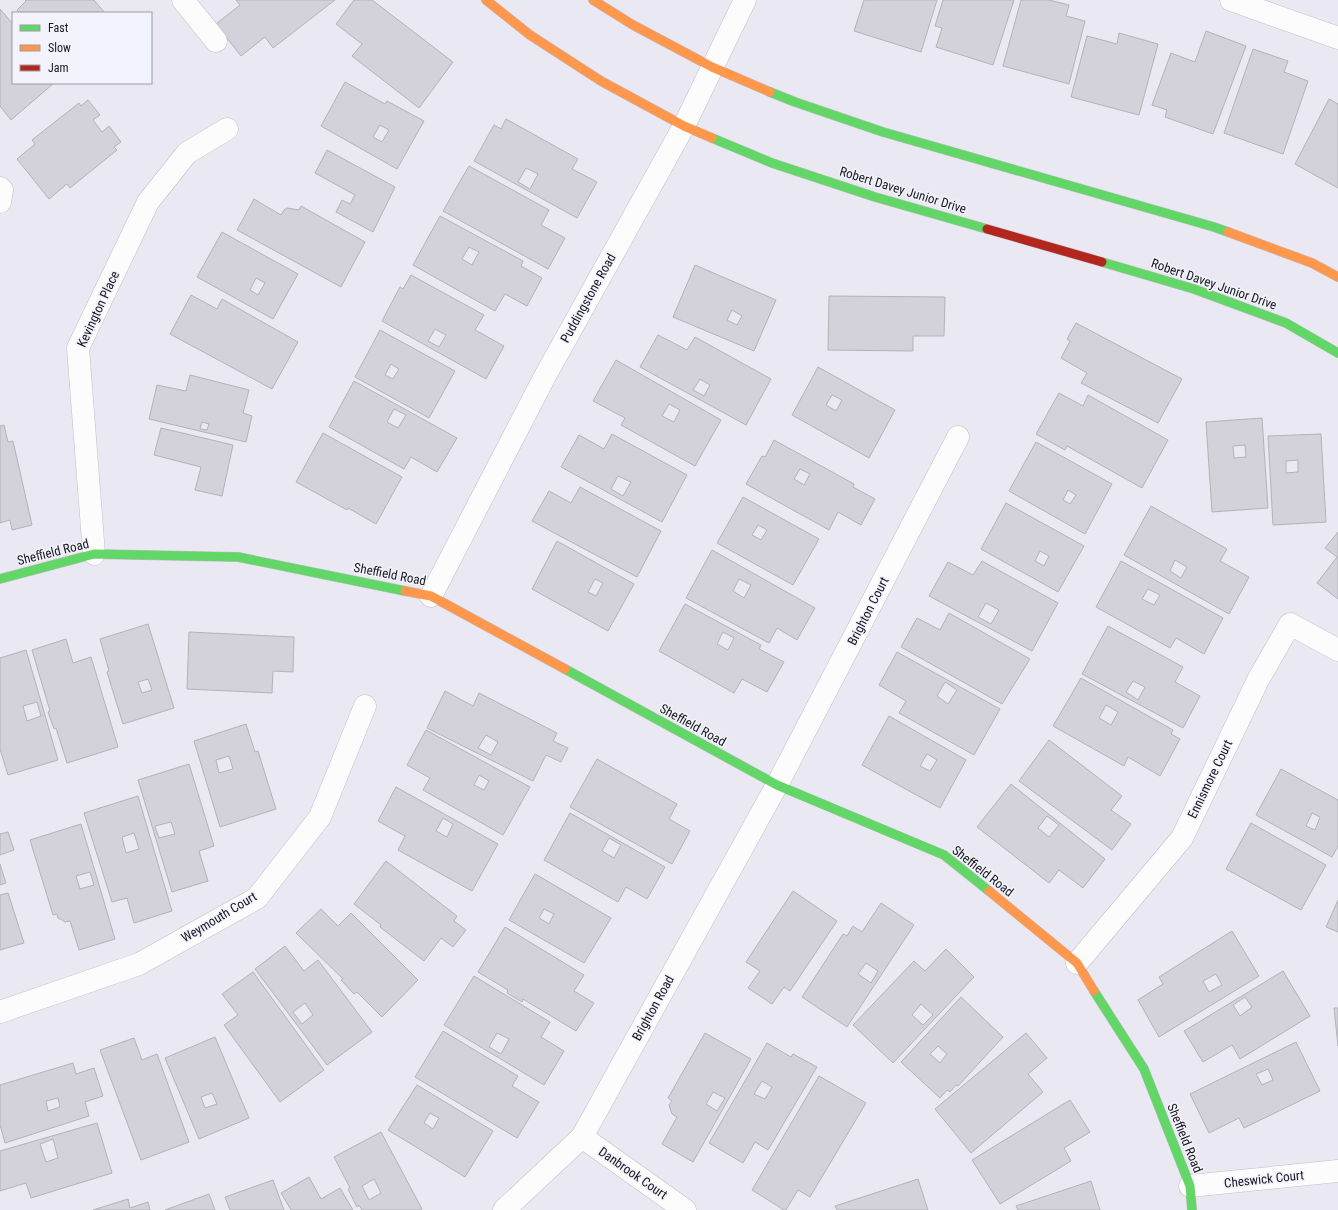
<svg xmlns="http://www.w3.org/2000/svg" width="1338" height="1210" font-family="'Roboto Condensed',sans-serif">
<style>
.building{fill:#d3d1d9;stroke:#b3b2b9;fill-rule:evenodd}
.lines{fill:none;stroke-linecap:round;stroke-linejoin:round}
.street-casing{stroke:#c1bfc7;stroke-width:23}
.fast-casing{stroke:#c1bfc7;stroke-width:10}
.slow-casing{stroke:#c1bfc7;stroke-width:10}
.jam-casing{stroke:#c1bfc7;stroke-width:10}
.street{stroke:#fcfcfd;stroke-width:22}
.fast{stroke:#63d668;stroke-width:9}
.slow{stroke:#ff974d;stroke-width:9}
.jam{stroke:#b3261e;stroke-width:9}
.labels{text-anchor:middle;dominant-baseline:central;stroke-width:3;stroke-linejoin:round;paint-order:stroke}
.street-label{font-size:13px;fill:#19181e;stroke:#f3f3fd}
</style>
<rect width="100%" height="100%" fill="#eae8f2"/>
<path class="building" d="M25,0h69l11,13h-85l-3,-3 9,-9z
M236,0h99l-62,48 -8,-11 -24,19 -25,-32 24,-19z
M354,0h18l81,62 -34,46 -67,-52 10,-12 -26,-20z
M864,0h73l-16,52 -67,-21z
M943,0h71l-21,65 -57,-18 6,-19 -7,-2z
M1021,0h28l20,5 -3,11 19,5 -16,63 -66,-18z
M0,9l13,15v59h41l-43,37 -11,-14z
M1206,31l40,15 -33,88 -48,-17 2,-7 -15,-5 19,-52 24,9z
M1119,33l39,11 -19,71 -68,-18 16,-61 30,8z
M1253,49l35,12 -4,11 24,9 -25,73 -59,-21z
M345,82l40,22 2,-3 37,20 -27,48 -76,-43zM380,125l9,5 -7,12 -9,-5z
M1329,99l9,5v84l-43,-24z
M88,100l12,15 -7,5 9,12 7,-6 12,16 -7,5 3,3 -47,38 -3,-4 -18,15 -32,-40 18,-15 -3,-4 47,-37 2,3z
M506,119l72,40 -6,10 25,13 -20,36 -103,-57 20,-36 7,4zM526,168l12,6 -8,15 -12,-7z
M327,150l68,37 -22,45 -37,-20 6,-12 8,4 5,-9 -40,-22z
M469,166l80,44 -8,15 24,13 -17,31 -105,-58z
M254,199l27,16 3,-5 3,-2 12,2 2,-4 64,36 -24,45 -104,-57z
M440,216l83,45 -2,5 21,12 -15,28 -22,-12 -10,17 -82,-46zM469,247l10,5 -7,13 -10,-6z
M222,232l76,42 -25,45 -76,-42zM256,278l9,5 -7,12 -8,-5z
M695,265l81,35 -22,51 -81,-34zM732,310l10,6 -5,9 -10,-5z
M411,275l73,40 -9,15 29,16 -18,33 -104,-58 18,-34 3,2zM435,329l11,6 -7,12 -11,-6z
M191,295l26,14 5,-10 76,43 -26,47 -102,-55z
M829,296l116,1 -1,39h-31v15l-85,-1z
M1076,323l106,56 -24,44 -77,-40 6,-10 -26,-15 9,-17 -3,-2z
M380,330l75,41 -26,47 -74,-41zM391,364l8,5 -6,10 -8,-4z
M658,335l29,15 8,-13 76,42 -25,46 -106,-58zM700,379l10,6 -6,11 -11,-6z
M616,360l105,60 -26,46 -74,-41 4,-7 -32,-17zM669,404l11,6 -6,12 -12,-6z
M818,367l77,43 -26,48 -77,-43zM832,395l10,5 -6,11 -10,-6z
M190,375l59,15 -6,23 9,3 -6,26 -97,-23 8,-34 29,6zM202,422l7,2 -2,6 -7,-1z
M354,381l103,57 -20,34 -26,-15 -7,12 -75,-42zM394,409l12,6 -8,13 -11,-6z
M1059,393l24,13 5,-11 80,45 -26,48 -75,-42 -2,4 -29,-16z
M1262,418l6,90 -56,4 -6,-90zM1245,445l1,12 -12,1 -1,-12z
M4,425l4,17 5,-1 19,84 -20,5 -2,-10 -10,3v-97z
M161,428l72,17 -11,51 -27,-6 6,-23 -47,-12z
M323,433l79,44 -26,47 -28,-16 -1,2 -51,-28z
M612,434l75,41 -25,47 -101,-55 18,-32 25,14zM618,476l13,6 -8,14 -12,-7z
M1321,434l5,88 -53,3 -5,-89zM1298,460v12l-12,1v-12z
M774,440l80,44 -1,3 22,12 -14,26 -23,-13 -9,18 -83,-46 16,-28 3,1zM800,469l10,5 -6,11 -10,-6z
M1036,442l76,42 -27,50 -76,-43zM1068,490l8,5 -6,9 -7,-4z
M580,487l81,44 -24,46 -105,-56 17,-30 22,12z
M743,497l76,42 -26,46 -76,-42zM758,525l9,5 -6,10 -9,-5z
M1006,503l78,43 -26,46 -77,-43zM1040,551l9,5 -5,10 -9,-5z
M1151,506l76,43 -7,12 29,16 -20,37 -105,-59zM1175,560l12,7 -6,11 -11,-7z
M1338,532v67l-21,-16 20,-26 -12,-9z
M557,541l77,43 -26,47 -76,-42zM595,579l8,4 -7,13 -8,-4z
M712,550l103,58 -18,32 -20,-12 -8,15 -83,-45zM739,579l12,6 -7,13 -11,-7z
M982,561l76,42 -26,48 -103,-55 19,-34 25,13zM986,603l13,7 -8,14 -13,-7z
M1121,561l102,57 -19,36 -28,-16 -6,10 -74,-41zM1148,589l12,6 -6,10 -12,-6z
M685,604l76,41 -2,4 25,13 -17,30 -25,-13 -8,14 -75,-42zM723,632l11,6 -6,12 -11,-6z
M949,613l81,46 -28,45 -101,-57 16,-29 23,12z
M148,624l26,84 -51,16 -16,-52 2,-1 -9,-32zM148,679l4,11 -10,3 -4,-11z
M1108,626l75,41 -8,15 25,14 -17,32 -101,-54zM1133,681l12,6 -7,13 -12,-8z
M189,632l105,5 -1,35 -20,-1 -1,22 -85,-4z
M66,639l7,24 18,-6 27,90 -51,16 -11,-35 -2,1 -6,-17 2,-1 -18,-61z
M26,650l32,110 -50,15 -8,-26v-91zM37,702l4,14 -14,5 -4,-15z
M897,652l103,57 -26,46 -75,-42 7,-12 -27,-16zM945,682l12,8 -9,14 -11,-8z
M1081,678l92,52 -2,4 9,5 -20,37 -32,-19 -4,9 -71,-40zM1106,705l12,7 -7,13 -12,-7z
M445,691l28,15 6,-13 78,40 -4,8 15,7 -7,14 -15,-7 -13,26 -106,-53zM486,735l12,7 -7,13 -13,-7z
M889,716l77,44 -26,48 -78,-43zM927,754l10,6 -7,11 -10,-5z
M246,724l9,28 3,-1 18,58 -56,18 -26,-86zM229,756l4,13 -14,4 -3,-13z
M426,730l104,57 -27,48 -80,-45 7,-12 -23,-13zM479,775l10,6 -5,9 -10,-5z
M1049,740l73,56 -11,14 20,14 -19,26 -93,-69z
M597,759l80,45 -8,15 21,12 -18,33 -102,-57z
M189,764l25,82 -15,5 9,30 -36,11 -34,-112zM171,822l4,12 -16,4 -4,-12z
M1281,769l57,31v46l-6,11 -76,-42zM1312,813l8,4 -5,13 -9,-4z
M1011,784l94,75 -22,29 -24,-18 -10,13 -72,-56zM1047,816l12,9 -10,12 -11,-9z
M396,787l102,57 -26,47 -74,-41 7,-14 -27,-15zM443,818l10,6 -6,13 -11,-6z
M138,796l34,115 -38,12 -7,-25 -15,4 -28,-89zM134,833l5,16 -13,4 -4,-16z
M570,813l95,54 -18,32 -21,-12 -8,15 -74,-42zM609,838l12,7 -7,13 -12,-7z
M1251,823l75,42 -25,45 -75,-41z
M81,824l34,115 -36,11 -9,-29 -5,1 -3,-2 -4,-2 -1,-4 -4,1 -23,-75zM90,872l4,13 -14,4 -4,-13z
M8,832l6,18 -14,5v-21z
M386,861l71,55 -3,5 12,9 -13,17 -12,-9 -17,23 -44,-34 1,-2 -27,-21z
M0,864l6,19 -6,2z
M535,874l76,44 -27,45 -75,-43zM544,909l10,5 -5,10 -10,-6z
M793,891l44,30 -47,70 -6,-4 -12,17 -24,-16 12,-17 -14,-9z
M8,893l16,50 -24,7v-55z
M1338,900v32l-12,-5z
M881,903l33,22 -67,102 -45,-30 41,-63 4,2 6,-10 9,6zM866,963l12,8 -7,12 -13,-9z
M321,909l17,17 13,-13 67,67 -36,37 -25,-25 -3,2 -13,-14 2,-1 -47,-46z
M505,927l79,48 -10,16 20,12 -18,28 -53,-32 -1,3 -15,-9 1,-3 -30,-18z
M1232,931l27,45 -100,61 -21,-37 25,-16 -4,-7zM1216,974l6,11 -13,7 -6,-11z
M285,946l19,25 14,-11 54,72 -45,33 -72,-96zM305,1003l8,12 -11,9 -9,-12z
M946,949l28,28 -81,86 -40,-38 61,-64 11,10zM921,1004l12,11 -10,10 -11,-10z
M1283,971l27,45 -70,43 -8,-14 -29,17 -19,-31zM1245,997l7,10 -12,9 -7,-11z
M253,972l71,98 -44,32 -56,-77 14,-10 -16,-21z
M474,976l76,46 -9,15 23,14 -20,34 -100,-60zM497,1033l12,6 -8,15 -12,-7z
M961,997l42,40 -45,49 -2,-1 -6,7 -3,-2 -7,8 -39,-36zM938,1046l9,8 -7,9 -10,-9z
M1334,1008h4v38z
M443,1031l75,45 -6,10 27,16 -22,36 -102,-61z
M705,1033l46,26 -58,103 -31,-18 15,-27 -5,-3 -3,-9 3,-4 -4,-3zM713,1092l12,6 -8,13 -11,-7z
M1026,1033l21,25 -19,16 15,18 -72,61 -36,-44z
M215,1037l34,81 -50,21 -34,-81zM212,1093l5,11 -12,4 -4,-11z
M134,1038l8,22 15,-6 32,88 -48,18 -41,-110z
M1296,1042l24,49 -76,37 -5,-10 -30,15 -19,-39zM1268,1069l5,11 -11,5 -6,-11z
M767,1043l24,14 2,-3 24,13 -49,83 -13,-8 -12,21 -34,-20zM762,1081l10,6 -7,12 -11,-5z
M73,1063l3,11 18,-6 9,28 -18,6 4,14 -84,27 -5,-18v-40zM58,1098l2,9 -12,4 -2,-10z
M819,1076l47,27 -56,94 -12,-7 -12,20h-2l-32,-20z
M417,1085l76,46 -28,46 -77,-47zM430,1113l9,5 -6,11 -9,-6z
M1070,1100l20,32 -26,16 7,13 -71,43 -28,-44z
M97,1123l15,50 -81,25 -5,-15 -26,8v-40zM53,1139l5,19 -12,4 -6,-18z
M381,1132l41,77 -2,1h-58l-3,-5 -2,2 -9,-18 2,-1 -16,-31zM374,1179l7,14 -12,7 -7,-14z
M309,1177l12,22 19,-11 13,22h-62l-10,-17z
M918,1179l10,31h-91l-2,-4z
M273,1180l11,30h-54l-5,-13z
M1091,1181l9,29h-82l-2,-4z
M209,1194l6,16h-50z
M128,1199l2,9 18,-6 2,8h-57z"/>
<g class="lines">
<g class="street-casing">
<path id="street" d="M183,0l33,41
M1231,0l107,38
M0,188l2,2 -2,12
M94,554l-16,-206 70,-146 39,-49 40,-24
M431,596l113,-218 140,-252 61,-126
M1077,963l105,-125 76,-158 32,-56 48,26
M0,1012l139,-48 118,-66 63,-81 45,-111
M582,1137l103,73
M1190,1186l148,-15
M504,1210l78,-73 195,-352 181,-348"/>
</g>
<g class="fast-casing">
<path id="fast" d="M770,92l25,10 88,30 331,95 14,5
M712,138l60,25 103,34 112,32
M1102,262l92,27 92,34 52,30
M0,579l94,-25 144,3 167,34
M565,669l212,116 167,70 45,36
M1094,991l50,78 46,117 2,24"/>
</g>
<g class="slow-casing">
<path id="slow" d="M486,0l44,35 71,46 83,45 28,12
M593,0l40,25 79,42 58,25
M1228,232l84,31 26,14
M405,591l26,5 134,73
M989,891l88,72 17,28"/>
</g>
<g class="jam-casing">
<path id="jam" d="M987,229l115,33"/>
</g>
<use href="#street" class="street"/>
<use href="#fast" class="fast"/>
<use href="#slow" class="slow"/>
<use href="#jam" class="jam"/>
</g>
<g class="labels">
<g class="street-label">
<text transform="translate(903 190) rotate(17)">Robert Davey Junior Drive</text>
<text transform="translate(1214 284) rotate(19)">Robert Davey Junior Drive</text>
<text transform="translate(588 298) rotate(-61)">Puddingstone Road</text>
<text transform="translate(98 309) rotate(-65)">Kevington Place</text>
<text transform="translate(53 552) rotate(-14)">Sheffield Road</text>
<text transform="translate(390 574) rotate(11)">Sheffield Road</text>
<text transform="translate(868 611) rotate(-63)">Brighton Court</text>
<text transform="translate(693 725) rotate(29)">Sheffield Road</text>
<text transform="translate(1210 779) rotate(-64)">Ennismore Court</text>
<text transform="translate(983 871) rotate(38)">Sheffield Road</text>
<text transform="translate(219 917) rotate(-31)">Weymouth Court</text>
<text transform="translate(653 1008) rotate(-61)">Brighton Road</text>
<text transform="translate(1185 1138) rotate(68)">Sheffield Road</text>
<text transform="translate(633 1173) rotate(35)">Danbrook Court</text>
<text transform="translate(1264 1179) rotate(-6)">Cheswick Court</text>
</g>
</g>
<rect x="12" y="12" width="140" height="72" fill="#f3f3fd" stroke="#9c9ba4"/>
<rect x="20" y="25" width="20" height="6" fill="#63d668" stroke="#9c9ba4"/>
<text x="48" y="32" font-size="12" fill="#19181e">Fast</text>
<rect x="20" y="45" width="20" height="6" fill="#ff974d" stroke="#9c9ba4"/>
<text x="48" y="52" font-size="12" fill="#19181e">Slow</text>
<rect x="20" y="65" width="20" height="6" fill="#b3261e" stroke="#9c9ba4"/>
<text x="48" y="72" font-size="12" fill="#19181e">Jam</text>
</svg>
